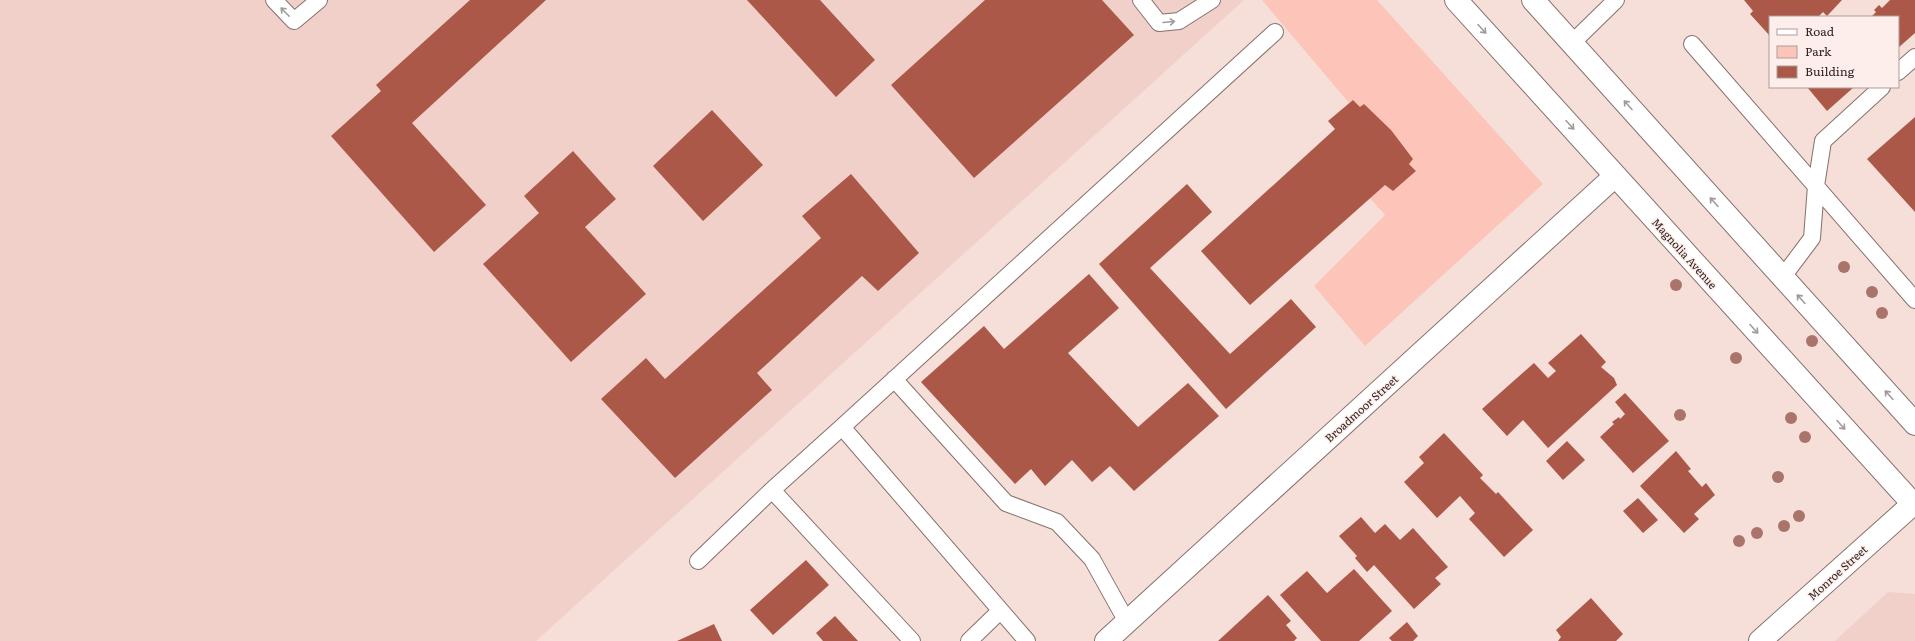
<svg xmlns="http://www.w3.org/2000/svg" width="1915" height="641" font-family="Literata,serif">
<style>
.built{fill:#f1d0ca}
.green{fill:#fdc5ba}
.building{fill:#ac5848}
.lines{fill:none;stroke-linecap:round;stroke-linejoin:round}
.service-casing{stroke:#86716d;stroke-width:18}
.minor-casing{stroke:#86716d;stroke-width:24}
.tertiary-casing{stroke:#86716d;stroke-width:24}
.primary-casing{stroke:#86716d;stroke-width:24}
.service{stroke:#fff;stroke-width:16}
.minor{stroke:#fff;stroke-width:22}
.tertiary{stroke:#fff;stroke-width:22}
.primary{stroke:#fff;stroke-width:22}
.tree{fill:#aa746a}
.oneway{stroke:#a09c9c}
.labels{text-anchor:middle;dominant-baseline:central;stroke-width:3;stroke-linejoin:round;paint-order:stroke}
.street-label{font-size:11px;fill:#2d2422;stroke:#fdeeeb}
</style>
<rect width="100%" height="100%" fill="#f6ded9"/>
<path class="built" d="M0,0h1244l-708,641h-536z
M1888,592l27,2v47h-80z"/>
<path class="green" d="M1262,0h115l166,184 -178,162 -51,-60 71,-71 -15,-17 15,-13 8,6 23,-20 -56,-64 -7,-7 -4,3z"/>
<path class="building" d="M470,0h76l-134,123 74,82 -52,47 -103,-116 50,-45 -5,-6z
M747,0h73l55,60 -39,37z
M985,0h117l32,35 -160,143 -83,-93z
M1744,0h98l-15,16 -4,-4 -5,5h-48v19l-20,-22 3,-3z
M1890,0h25v33l-17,15v-31h-27l5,-5 -2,-2 5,-5 3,3z
M1807,87h47l-27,24z
M1353,100l7,7 4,-3 27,26 22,29 -4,5 7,7 -23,20 -8,-6 -135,120 -49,-54 134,-122 -7,-8z
M712,110l51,55 -60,56 -50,-55z
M1915,117v95l-48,-53z
M573,151l43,48 -31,28 61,67 -75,68 -88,-98 56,-51 -15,-17z
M851,174l68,79 -41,38 -16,-15 -105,97 15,17 -97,88 -74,-79 45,-41 19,21 156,-141 -19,-22z
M1187,184l25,28 -62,56 80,86 61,-55 25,28 -90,82 -127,-145z
M1089,274l30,34 -51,45 70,74 50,-44 31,33 -85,75 -24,-25 -18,16 -20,-22 -27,26 -14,-17 -16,15 -94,-102 63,-56 20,23z
M1581,334l25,28 -5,5 13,11 3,7 -69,63 -25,-28 -16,16 -25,-27 52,-46 14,15 8,-7 -8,-8z
M1625,393l44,48 -36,32 -33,-36 14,-13 -2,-2 7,-5 1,2 5,-5 -10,-12z
M1444,433l39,42 -3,3 16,16 2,-2 35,38 -29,27 -35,-38 6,-6 -15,-17 -23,22 -33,-36 20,-19 -5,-6z
M1567,441l18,19 -22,20 -17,-19z
M1676,451l15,18 -3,2 14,16 4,-4 9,12 -21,19 5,5 -15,14 -44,-47z
M1638,498l20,22 -15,13 -20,-22z
M1361,517l14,16 10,-9 15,16 13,-12 35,39 -13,11 6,6 -27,25 -40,-44 -7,7 -12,-14 2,-2 -18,-20z
M806,560l23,25 -56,50 -23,-25z
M1354,569l38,42 -33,30h-38l-41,-46 27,-24 20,22z
M1268,595l23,26 -5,4 11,13 -3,3h-76z
M1591,598l32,36 -7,7h-58l3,-4 -5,-7z
M835,616l23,25h-35l-7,-8z
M1407,622l11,14 -5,5h-21l-3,-3z
M714,624l8,17h-45z"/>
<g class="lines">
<g class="service-casing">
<path id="service" d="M274,0l20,21 25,-21
M1141,0l18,23 20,-2 33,-21
M1572,43l44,-43
M1692,44l223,256
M1898,72l17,-15
M1782,278l30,-40 4,-52 7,-45 59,-54
M894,379l112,124 51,19 35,37 35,63
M842,427l-70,63 140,151
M698,561l74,-71
M969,641l31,-30
M1027,641l-185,-214 433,-395"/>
</g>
<g class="minor-casing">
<path id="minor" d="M1106,641l509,-465"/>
</g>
<g class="tertiary-casing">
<path id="tertiary" d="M1760,641l153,-137"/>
</g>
<g class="primary-casing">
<path id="primary" d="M1456,0l459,506
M1533,0l382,424"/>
</g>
<use href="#service" class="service"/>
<use href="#minor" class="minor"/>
<use href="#tertiary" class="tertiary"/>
<use href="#primary" class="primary"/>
</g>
<g class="tree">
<circle cx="1844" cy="267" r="6"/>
<circle cx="1676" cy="285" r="6"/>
<circle cx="1872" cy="292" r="6"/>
<circle cx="1882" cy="313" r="6"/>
<circle cx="1812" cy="341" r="6"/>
<circle cx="1736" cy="358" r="6"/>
<circle cx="1680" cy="415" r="6"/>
<circle cx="1791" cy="418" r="6"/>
<circle cx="1805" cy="437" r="6"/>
<circle cx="1778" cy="477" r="6"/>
<circle cx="1799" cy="516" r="6"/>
<circle cx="1784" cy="526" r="6"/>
<circle cx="1757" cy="533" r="6"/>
<circle cx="1739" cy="541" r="6"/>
</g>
<defs><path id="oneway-shaft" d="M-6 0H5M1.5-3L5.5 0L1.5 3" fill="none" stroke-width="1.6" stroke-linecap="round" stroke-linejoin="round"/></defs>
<g class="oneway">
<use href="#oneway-shaft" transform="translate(285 12) rotate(-135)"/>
<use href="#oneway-shaft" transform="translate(1169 22) rotate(-5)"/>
<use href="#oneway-shaft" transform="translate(1482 29) rotate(48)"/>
<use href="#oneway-shaft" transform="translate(1628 105) rotate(-132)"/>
<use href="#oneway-shaft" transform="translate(1570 125) rotate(48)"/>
<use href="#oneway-shaft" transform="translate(1714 202) rotate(-132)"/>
<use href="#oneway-shaft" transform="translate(1801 299) rotate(-132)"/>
<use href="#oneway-shaft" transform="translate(1754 329) rotate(48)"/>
<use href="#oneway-shaft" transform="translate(1889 395) rotate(-132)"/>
<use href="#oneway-shaft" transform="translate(1841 425) rotate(48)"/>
</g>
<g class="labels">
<g class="street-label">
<text transform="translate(1685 253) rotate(48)">Magnolia Avenue</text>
<text transform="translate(1361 408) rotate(-42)">Broadmoor Street</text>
<text transform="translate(1837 572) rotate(-42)">Monroe Street</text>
</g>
</g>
<rect x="1769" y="16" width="130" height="72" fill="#fdeeeb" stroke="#aa9d9b"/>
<rect x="1777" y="29" width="20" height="6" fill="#ffffff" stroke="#aa9d9b"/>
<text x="1805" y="36" font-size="12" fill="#2d2422">Road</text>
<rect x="1777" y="46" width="20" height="12" fill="#fdc5ba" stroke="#aa9d9b"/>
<text x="1805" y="56" font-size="12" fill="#2d2422">Park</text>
<rect x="1777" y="66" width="20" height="12" fill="#ac5848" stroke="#aa9d9b"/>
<text x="1805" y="76" font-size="12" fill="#2d2422">Building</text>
</svg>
